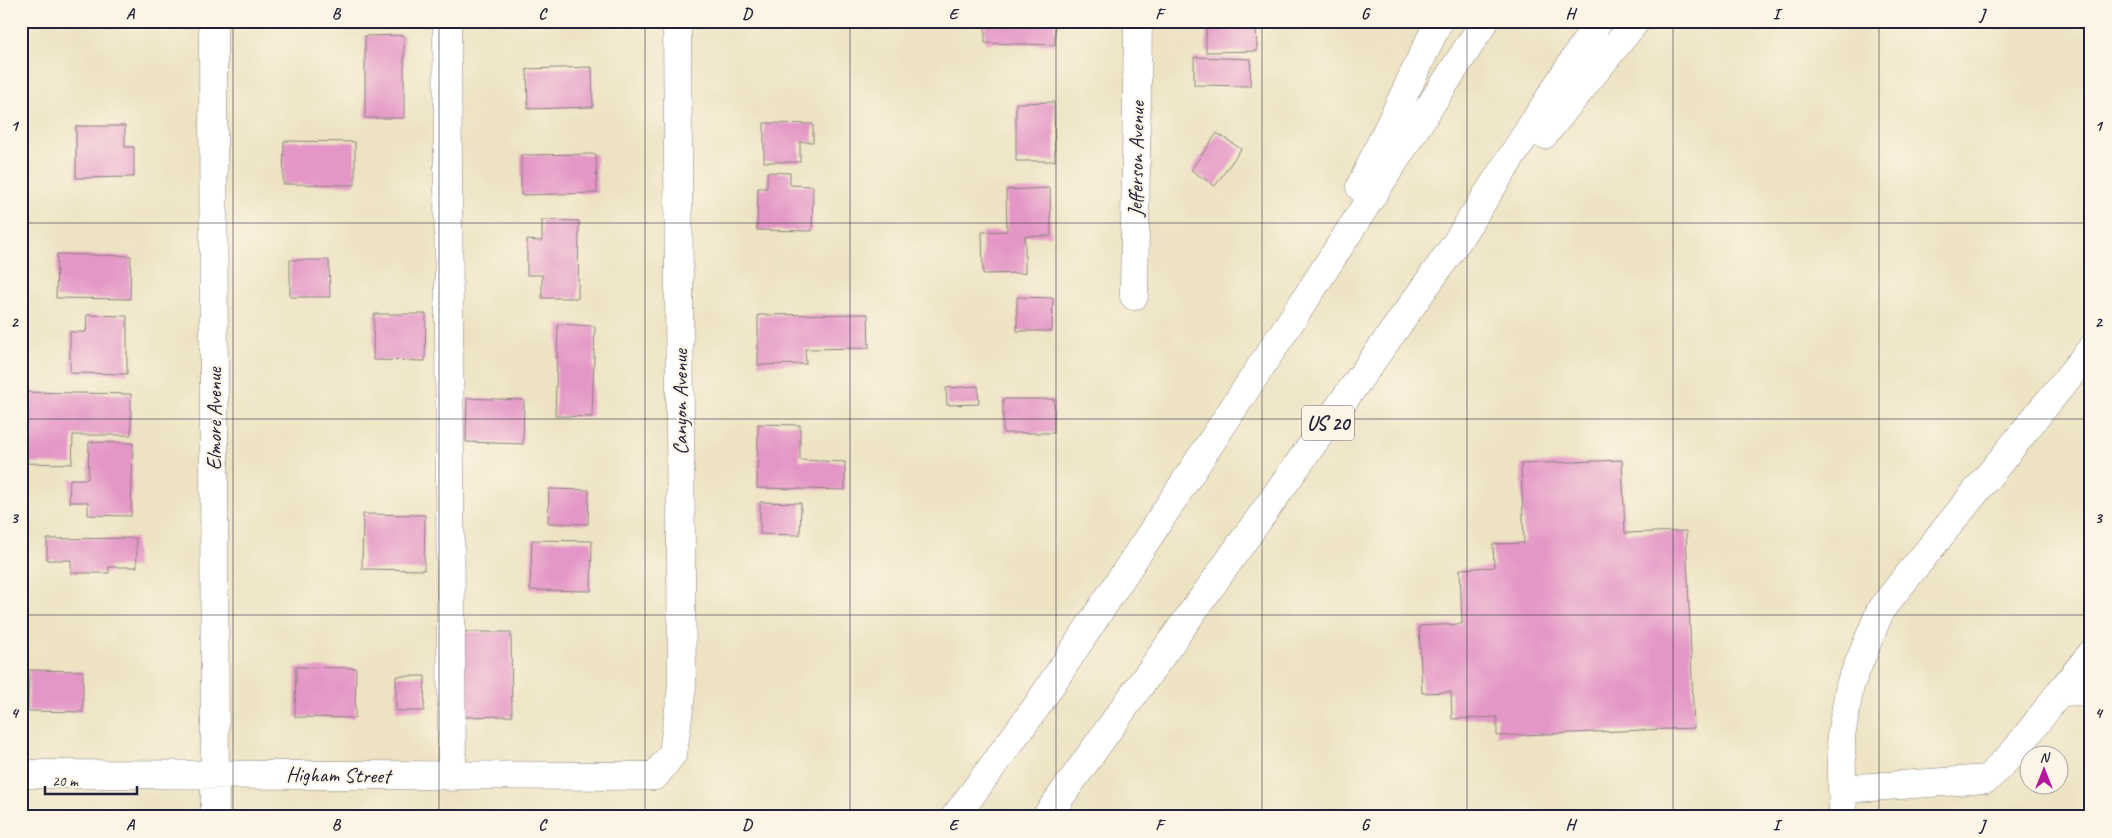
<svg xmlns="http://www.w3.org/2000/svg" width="2112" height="838" font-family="Caveat,sans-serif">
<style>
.building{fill:#e497c6}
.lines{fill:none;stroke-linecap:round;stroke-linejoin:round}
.minor-casing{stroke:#88827f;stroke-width:29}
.highway-casing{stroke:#88827f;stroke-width:29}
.minor{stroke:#fff;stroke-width:28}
.highway{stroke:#fff;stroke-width:28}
.grid{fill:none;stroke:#22223b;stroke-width:1;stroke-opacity:0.55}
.labels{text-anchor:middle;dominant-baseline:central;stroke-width:4;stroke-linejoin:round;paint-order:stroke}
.shield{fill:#fcf5e5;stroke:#63616e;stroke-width:1}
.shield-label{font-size:20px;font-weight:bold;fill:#22223b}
.street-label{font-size:21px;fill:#22223b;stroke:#fcf5e5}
.neatline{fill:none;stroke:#22223b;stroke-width:2}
.grid-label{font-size:16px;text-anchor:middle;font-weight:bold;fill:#22223b}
</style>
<rect width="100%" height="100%" fill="#fcf5e5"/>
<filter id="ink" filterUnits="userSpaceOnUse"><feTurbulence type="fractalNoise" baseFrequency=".02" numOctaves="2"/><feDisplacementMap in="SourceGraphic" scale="10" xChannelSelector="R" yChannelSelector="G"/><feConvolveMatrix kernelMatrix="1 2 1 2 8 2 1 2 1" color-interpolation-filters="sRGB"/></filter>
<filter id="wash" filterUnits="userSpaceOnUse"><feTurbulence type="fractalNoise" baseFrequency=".0096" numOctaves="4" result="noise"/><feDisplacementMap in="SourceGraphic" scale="20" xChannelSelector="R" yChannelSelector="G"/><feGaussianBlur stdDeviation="1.12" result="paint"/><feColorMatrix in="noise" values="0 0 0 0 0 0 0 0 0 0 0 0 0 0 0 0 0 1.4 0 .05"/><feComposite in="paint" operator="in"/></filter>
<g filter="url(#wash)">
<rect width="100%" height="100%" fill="#ede3c3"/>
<g id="blocks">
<path class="building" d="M985,21h70v24l-70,-2z
M1206,21h50l1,30 -51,1z
M404,35v83h-39v-82z
M1194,57l57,2 -1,27 -56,-1z
M592,67l1,40 -65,2 -1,-40z
M1054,102l1,59h-39v-58z
M764,123l49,1v18h-13v20h-36z
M76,126h49v21h9v30l-58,1z
M1217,133l24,16 -26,37 -24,-16z
M284,141l71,1v43l-72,-1z
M596,154l1,39 -76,2v-40z
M767,172l23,1v12l23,1 -1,45 -55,-1 1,-42h9z
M1050,188l1,48h-26v37l-42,1 -1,-42 25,-1 -1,-41z
M542,220l37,1 -1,77h-36v-23h-15v-35l15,1z
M57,254l74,2 -1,43 -74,-1z
M290,260h39l1,37h-40z
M1017,297l36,1 -1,33h-35z
M374,314h52l-1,47 -52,-1z
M868,314l1,34 -64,1 1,15 -48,1v-50z
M87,315l40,1v58l-57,-1v-41h16z
M558,324l37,2 -3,91 -37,-1z
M978,386l1,18 -32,1 -1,-17z
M21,392l110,2v41h-58l-1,29 -51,-1z
M467,398l57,2 -1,44 -57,-2z
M1003,399h51v34h-51z
M758,424l42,1v35l45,2v28l-88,-2z
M89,442l44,1 -2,73 -43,-1v-13h-19l1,-23h18z
M1622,460l3,73 61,-2 8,197 -197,8v-19l-45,2 -1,-27 -29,1 -3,-67 43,-2 -2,-55 34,-2 -1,-23 31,-1 -3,-79z
M549,489l40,1 -1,34 -40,-1z
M760,502l41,1 -1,32 -40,-1z
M363,514l62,1 -1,55 -62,-1z
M136,538l1,29h-28v6h-38v-13h-24v-21z
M532,540l60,1 -1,50 -61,-1z
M461,632h50l1,84 -50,1z
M296,667l60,1 -1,50 -60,-1z
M29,670l54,1v41l-55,-1z
M396,676h29l-1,35h-28z"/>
</g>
</g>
<g filter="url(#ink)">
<use href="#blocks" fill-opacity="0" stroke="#88827f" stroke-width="1"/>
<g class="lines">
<g class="minor-casing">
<path id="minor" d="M213,21l2,796
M447,21l5,756
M1134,296l4,-275
M2060,692l31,-38
M21,774c211,-1 422,3 634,2l18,-23 9,-66 -5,-666
M1842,789l145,-10 28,-28 45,-59 31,-1
M1843,817l-2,-81 9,-51 31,-76 210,-260"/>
</g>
<g class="highway-casing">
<path id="highway" d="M1544,135l92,-114
M1360,187l79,-166
M955,817l82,-111 273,-414 175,-271
M1046,817l406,-568 147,-228"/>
</g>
<use href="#minor" class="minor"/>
<use href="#highway" class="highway"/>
</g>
</g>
<path class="grid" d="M233,21v796M439,21v796M645,21v796M850,21v796M1056,21v796M1262,21v796M1467,21v796M1673,21v796M1879,21v796M21,223h2070M21,419h2070M21,615h2070"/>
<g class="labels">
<rect class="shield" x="1302" y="405.5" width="52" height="35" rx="4"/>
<g class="shield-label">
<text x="1328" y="423">US 20</text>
</g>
<g class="street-label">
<text transform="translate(1136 159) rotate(-89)">Jefferson Avenue</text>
<text transform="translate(680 402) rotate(-90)">Canyon Avenue</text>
<text transform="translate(214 419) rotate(-90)">Elmore Avenue</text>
<text transform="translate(338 775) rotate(1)">Higham Street</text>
</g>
</g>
<rect width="2112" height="838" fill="none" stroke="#fcf5e5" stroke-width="55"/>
<g transform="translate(2044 770)"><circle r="24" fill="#fcf5e5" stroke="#a5a1a1"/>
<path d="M0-4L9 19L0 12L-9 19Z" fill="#b5179e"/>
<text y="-8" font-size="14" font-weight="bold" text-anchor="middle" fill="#22223b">N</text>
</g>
<path d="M45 786v8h92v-8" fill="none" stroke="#22223b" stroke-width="2.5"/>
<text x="52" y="786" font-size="15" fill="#22223b" stroke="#fcf5e5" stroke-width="4" paint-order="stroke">20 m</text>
<rect x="28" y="28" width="2056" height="782" class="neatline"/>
<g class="grid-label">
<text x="130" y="19">A</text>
<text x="336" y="19">B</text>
<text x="542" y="19">C</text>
<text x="747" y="19">D</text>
<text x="953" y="19">E</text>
<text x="1159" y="19">F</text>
<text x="1365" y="19">G</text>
<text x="1570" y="19">H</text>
<text x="1776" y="19">I</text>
<text x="1982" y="19">J</text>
<text x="14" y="131">1</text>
<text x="2098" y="131">1</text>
<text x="14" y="327">2</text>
<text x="2098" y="327">2</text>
<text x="14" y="523">3</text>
<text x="2098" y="523">3</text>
<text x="14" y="718">4</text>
<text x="2098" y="718">4</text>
<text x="130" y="830">A</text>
<text x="336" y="830">B</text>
<text x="542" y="830">C</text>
<text x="747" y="830">D</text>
<text x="953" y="830">E</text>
<text x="1159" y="830">F</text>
<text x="1365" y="830">G</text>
<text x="1570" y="830">H</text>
<text x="1776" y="830">I</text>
<text x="1982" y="830">J</text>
</g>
</svg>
